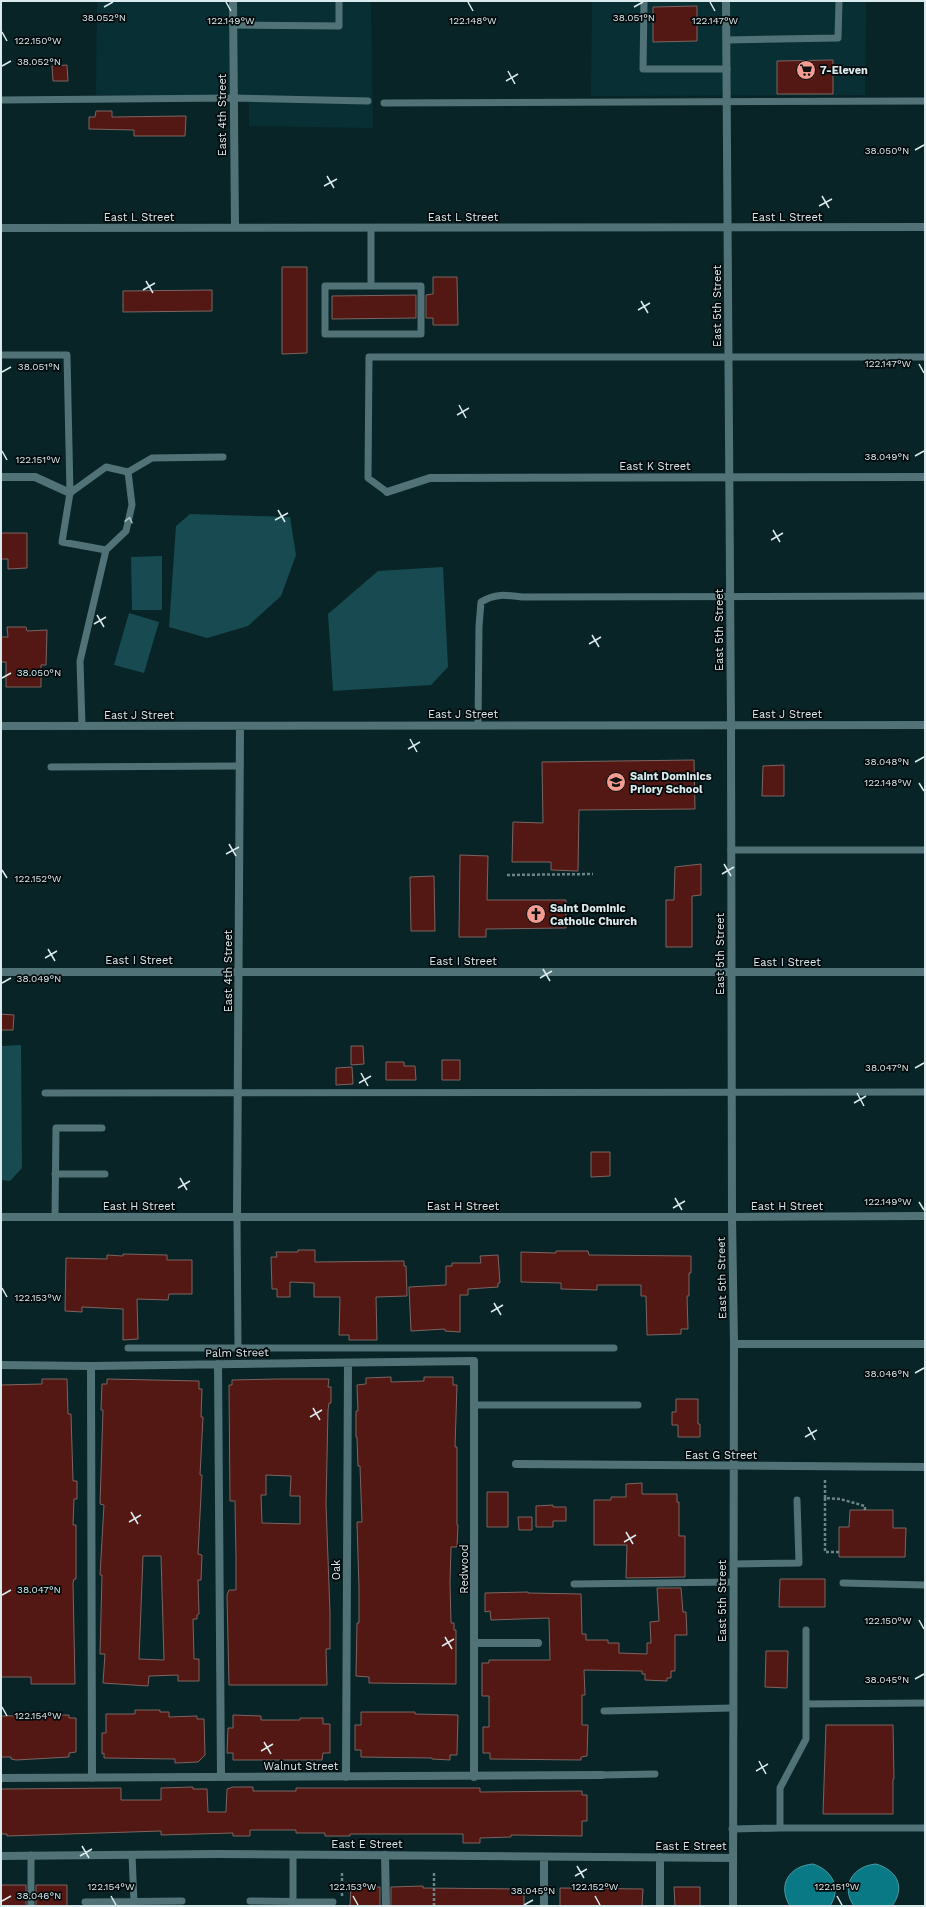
<svg xmlns="http://www.w3.org/2000/svg" width="926" height="1907" font-family="'Work Sans',sans-serif">
<style>
.built{fill:#083034}
.green{fill:#174b51}
.water{fill:#087985;stroke:#479ba4}
.building{fill:#531814;stroke:#7c6460;fill-rule:evenodd}
.lines{fill:none;stroke-linecap:round;stroke-linejoin:round}
.path{stroke:#6e8386;stroke-width:2.5;stroke-dasharray:3 2;stroke-linecap:butt}
.service{stroke:#517378;stroke-width:7}
.minor{stroke:#517378;stroke-width:8}
.tertiary{stroke:#517378;stroke-width:8}
.oneway{stroke:#abc0c3}
.ticks{fill:none;stroke:#dbeaec;stroke-width:1.5}
.labels{text-anchor:middle;dominant-baseline:central;stroke-width:3.5;stroke-linejoin:round;paint-order:stroke}
.poi-label{font-size:11px;font-weight:bold;fill:#dbeaec;stroke:#030b0d;text-anchor:start}
.street-label{font-size:11px;fill:#dbeaec;stroke:#030b0d}
.ticks-label{font-size:10px;text-anchor:middle;fill:#dbeaec;stroke:#030b0d;stroke-width:3.5;stroke-linejoin:round;paint-order:stroke}
</style>
<rect width="100%" height="100%" fill="#092427"/>
<path class="built" d="M97,1h274l2,127 -124,-2v-31h-153z
M592,1h274l-1,94 -274,1z"/>
<path class="green" d="M190,514l100,3 6,38 -15,41 -33,30 -41,12 -38,-11 7,-101z
M162,556v54h-30l-1,-53z
M443,567l5,100 -17,18 -98,6 -5,-77 50,-43z
M129,613l30,9 -15,51 -30,-8z
M21,1045l1,123 -12,13 -9,-1v-134z"/>
<path class="water" d="M813,1864c19,6 29,24 17,42h-40c-13,-21 -1,-40 23,-42z
M876,1864c21,6 30,23 16,42h-38c-14,-20 -1,-40 22,-42z"/>
<path class="building" d="M697,6v35l-44,1v-35z
M833,60v34h-56v-33z
M67,65l1,16h-15l-1,-15z
M96,111h16v6l74,-1 -1,20h-51v-6l-45,-1v-12h6z
M282,267h25v86l-25,1z
M433,277h24l1,48h-25v-7h-7v-23l7,-1z
M212,290v21l-89,1v-21z
M416,295v23l-84,1v-23z
M1,533h26v35l-19,1v-10h-7z
M7,627h19l1,4 20,-1 -1,35h-5v22h-35v-25h-5v-25h7z
M694,760l1,49 -116,1 -1,61 -27,-1v-8h-39l1,-40 30,1 -1,-61z
M784,765v31h-22l1,-30z
M460,855l28,1 -1,44h79v28l-80,1v8h-27z
M701,864v31l-9,1v51h-26v-47h8l1,-33z
M434,876l1,55h-24l-1,-54z
M1,1014l13,1 -1,15h-12z
M351,1046h12l1,18 -13,1z
M442,1060h18v20h-18z
M386,1062h18v4h11l1,14h-30z
M352,1067l1,17 -17,1v-17z
M591,1152h19v24l-19,1z
M298,1250h17v12l89,-1v5h2l1,30 -31,1 1,43h-28v-5h-10l1,-38h-26v-14l-24,-1v15h-13v-8h-5l-1,-32h6l-1,-5h22z
M556,1251h32l1,4 102,1v17h-2v23h-2l1,33h-7v5l-34,1 -1,-39h-5v-11h-44v5l-36,-1v-6l-40,-1v-30l35,1z
M123,1254l44,1v5h25v34h-23l-1,6 -31,-1 1,40 -15,1v-31l-41,-2v5l-17,-1 1,-53 41,1v-4l16,1z
M498,1255l2,28h-2v4l-30,2v6h-8v37l-15,-1v-2l-34,2 -2,-44 37,-2v-19h6v-3h29l-1,-7z
M391,1377v5l33,-1v-4h29v8h4l-2,62h2v78h1l-1,22h-6l-1,36 1,40h3v7h2v54l-87,-1v-6l-13,-1 1,-53h2v-35l-2,-66h5l-2,-56h-2l-1,-29h-1v-26h2l-1,-26 9,-1v-6z
M42,1379h25l1,35h3l2,67h4v18h-3l-1,26h3v54h-2l-1,4 2,101h-44v-7h-30v-292l41,-1z
M107,1379l92,2v8h3l-1,28h2l-3,58h2l-4,79 4,1 -1,25h-3l1,34 -2,1v4h-4l1,40h5v22h-21v-6l-29,1 -1,10 -45,-3 2,-29h-5l2,-79h-2l4,-70 -4,-1 3,-94h-2l1,-26h5zM143,1556h18l3,104 -25,-1z
M278,1379h51l-1,8h3v16h-2l-1,7 -2,94 4,109v36h-4l1,36h-98l-2,-90 2,-5h7v-31l-1,-58h-5l-1,-116h3v-5zM266,1475l25,1 -1,20h10v28l-38,-1 -1,-28h5z
M676,1399h22v25h2v13h-22v-12h-6v-13h4z
M642,1483v11h35v8h2v34h6v41l-59,1 1,-33h-33v-45h17v-3h15v-13z
M487,1492h21v35h-21z
M553,1505v2h13v14h-13v6h-17v-21z
M850,1510h43v18h13l-1,29h-66v-30h10z
M518,1517h14v13h-13z
M780,1579h45v28h-46z
M657,1588h24l2,24h3l1,23h-12v36h-4v7h-4v3l-22,-1v-6h-3v-3l-58,-1 1,25h-3v30h6l-1,31 -6,1v3l-91,-1v-6h-7v-26h6v-31h-7v-33h7v-3h61l-1,-42 -58,2 -1,-9 -5,1v-19l43,-1v1l53,1 1,40h4v6h22v3h11v10l28,1v-11h4l-1,-21 9,-1z
M766,1651h22l-1,37 -22,-1z
M135,1710h25v2h9v5l28,-1v3h7l1,36 -7,7 -23,1v-4l-71,-1v-5l-2,1v-21h4v-19h29z
M361,1712h54v2l43,1 -1,40h-7v5l-18,-1v-1l-71,-1v-7h-6v-25h6z
M69,1715v3h7v34l-7,1v4l-53,3 -5,-1v-2h-10v-41z
M233,1715l28,1v4h39v-2h23v6h7v29h-7l-1,7h-89v-7h-6l1,-25h5z
M826,1725h67l1,54h-1v35h-70z
M193,1787v2h14l1,23h18l1,-23 6,-2h20v4h43v-3h184v4l102,-1v4h5v26h-5v15l-71,-1v2l-31,1v5h-17v-9h-113v2h-25v-3h-29v-3h-46v6h-17v-3l-72,2v-4l-154,5v-2h-6v-45l120,-1v12h40v-12z
M1,1885h25v21h-25z
M36,1885h31v21h-31z
M351,1886l29,1v19h-30z
M423,1886v2l101,1v17h-133v-19z
M674,1887h26v19h-25z
M560,1888l83,1 -1,17h-82z"/>
<g class="lines">
<path class="path" d="M507,875l86,-1
M825,1498v-20
M839,1552h-14v-54l15,1 25,7v4
M342,1896v-25
M434,1906v-35"/>
<path class="service" d="M644,1l-1,68h84
M233,25l106,1v-25
M727,40l111,-2 1,-37
M1,100l232,-2 135,3
M384,103l541,-2
M371,228v58
M325,286h96v48h-96z
M1,355h66l3,138 -8,49 44,8 -26,111 2,65
M128,472l24,-14 71,-1
M387,492l-19,-14 1,-121h556
M70,493l36,-26 22,5 4,33 -6,26 -20,19
M478,725l1,-99 2,-24c14,-9 26,-7 41,-5l403,-1
M51,767l189,-1
M731,850h194
M45,1093l880,-1
M55,1174h50
M55,1217l1,-89h46
M237,1217l1,131
M128,1348h486
M474,1405h164
M733,1564l66,-1 -2,-63
M843,1583l82,2
M574,1584l159,-2
M806,1630v109l-26,49v40h145
M806,1704l119,-1
M604,1711l128,-3
M602,1775l53,-1
M732,1829l48,-1
M132,1855l2,47
M293,1855v47
M250,1901l83,1
M85,1902l97,-1
M31,1906v-51"/>
<path class="minor" d="M233,1l2,227
M1,228l924,-1
M1,477h34l35,16
M387,492l43,-14 495,-1
M1,726l924,-1
M1,972h924
M237,1217l3,-491
M734,1344h191
M218,1364l3,413
M1,1365l90,1 383,-5v416
M91,1366l1,412
M516,1464l409,3
M475,1643h63
M346,1777l2,-414
M1,1778l601,-3
M385,1855l1,51
M1,1856l216,-2 515,4
M544,1857v49
M660,1857v49
M733,1906l1,-562 -2,-127 193,-1"/>
<path class="tertiary" d="M1,1217h731l-1,-492 -5,-724"/>
</g>
<defs><path id="oneway-chevron" d="M-2-3.5L2.5 0L-2 3.5" fill="none" stroke-width="1.6" stroke-linecap="round" stroke-linejoin="round"/></defs>
<use class="oneway" href="#oneway-chevron" transform="translate(129 520) rotate(-77)"/>
<path class="ticks" d="M226,2l5,9M468,2l5,9M710,2l5,9M104,7l9,-5M634,7l9,-5M2,32l5,9M2,66l9,-5M508,71l7,13M506,81l12,-7M915,150l9,-5M327,176l7,12M324,186l13,-7M822,196l7,12M819,206l13,-7M146,281l7,12M143,290l12,-7M641,301l7,12M638,310l12,-7M919,364l5,9M2,372l9,-5M459,405l7,13M457,415l12,-7M2,451l5,9M915,456l9,-5M278,510l7,12M275,520l13,-7M773,530l7,12M771,540l12,-7M97,615l7,12M94,624l12,-7M592,635l7,12M589,644l12,-7M2,678l9,-5M410,739l7,13M408,749l12,-7M915,762l9,-5M919,783l5,8M229,844l7,12M226,854l13,-7M724,864l7,12M2,870l5,8M722,874l12,-7M48,949l7,12M45,958l12,-7M543,969l7,12M540,978l12,-7M2,983l9,-5M915,1068l9,-5M361,1073l7,13M359,1083l12,-7M857,1093l7,13M854,1103l12,-7M180,1178l7,12M178,1188l12,-7M675,1198l7,12M919,1202l5,8M673,1208l12,-7M2,1288l5,9M494,1303l7,12M491,1312l12,-7M915,1373l9,-5M313,1408l7,12M310,1417l12,-7M808,1427l7,13M805,1437l12,-7M131,1512l7,12M129,1522l12,-7M626,1532l7,12M624,1542l12,-7M2,1595l9,-5M919,1620l5,9M445,1637l7,12M442,1646l12,-7M915,1679l9,-5M2,1707l5,9M264,1742l7,12M261,1751l12,-7M759,1761l7,13M756,1771l12,-7M82,1846l7,12M80,1856l12,-7M577,1866l7,12M575,1876l12,-7M111,1896l5,9M353,1896l5,9M595,1896l5,9M837,1896l5,9M2,1901l9,-5M524,1905l9,-5"/>
<defs>
<g id="supermarket-disc" transform="scale(1)"><circle r="9.5" fill="#f59c92" stroke="#030b0d"/><path d="M-6-5.5h2.5l.6 2H6L4.5 2H-2.5L-4.4-4H-6ZM-1.5 3.2a1.3 1.3 0 1 0 .1 0ZM3 3.2a1.3 1.3 0 1 0 .1 0Z" fill="#111"/></g>
<g id="school-disc" transform="scale(1)"><circle r="9.5" fill="#f59c92" stroke="#030b0d"/><path d="M0-5L7-2L0 1L-7-2ZM-4 1L0 2.5L4 1V4Q0 6-4 4Z" fill="#111"/></g>
<g id="church-disc" transform="scale(1)"><circle r="9.5" fill="#f59c92" stroke="#030b0d"/><path d="M-1.2-6h2.4v3.5h3.3v2.4h-3.3V6h-2.4V-.1h-3.3v-2.4h3.3Z" fill="#111"/></g>
</defs>
<g fill-rule="evenodd">
<use href="#supermarket-disc" x="806" y="70"/>
<use href="#school-disc" x="616" y="782"/>
<use href="#church-disc" x="536" y="914"/>
</g>
<g class="labels">
<g class="poi-label">
<text x="820" y="70">7-Eleven</text>
<text x="630" y="776">Saint Dominics<tspan x="630" dy="13">Priory School</tspan></text>
<text x="550" y="908">Saint Dominic<tspan x="550" dy="13">Catholic Church</tspan></text>
</g>
<g class="street-label">
<text transform="translate(222 115) rotate(-90)">East 4th Street</text>
<text x="139" y="217">East L Street</text>
<text x="463" y="217">East L Street</text>
<text x="787" y="217">East L Street</text>
<text transform="translate(717 306) rotate(-90)">East 5th Street</text>
<text x="655" y="466">East K Street</text>
<text transform="translate(719 630) rotate(-90)">East 5th Street</text>
<text x="463" y="714">East J Street</text>
<text x="787" y="714">East J Street</text>
<text x="139" y="715">East J Street</text>
<text transform="translate(720 954) rotate(-90)">East 5th Street</text>
<text x="139" y="960">East I Street</text>
<text x="463" y="961">East I Street</text>
<text x="787" y="962">East I Street</text>
<text transform="translate(228 971) rotate(-90)">East 4th Street</text>
<text x="139" y="1206">East H Street</text>
<text x="463" y="1206">East H Street</text>
<text x="787" y="1206">East H Street</text>
<text transform="translate(722 1278) rotate(-91)">East 5th Street</text>
<text transform="translate(237 1353) rotate(-1)">Palm Street</text>
<text x="721" y="1455">East G Street</text>
<text transform="translate(464 1569) rotate(-90)">Redwood</text>
<text transform="translate(336 1570) rotate(-90)">Oak</text>
<text transform="translate(722 1601) rotate(-90)">East 5th Street</text>
<text x="301" y="1766">Walnut Street</text>
<text x="367" y="1844">East E Street</text>
<text x="691" y="1846">East E Street</text>
</g>
</g>
<g class="ticks-label">
<text x="104" y="21">38.052°N</text>
<text x="634" y="21">38.051°N</text>
<text x="231" y="24">122.149°W</text>
<text x="473" y="24">122.148°W</text>
<text x="715" y="24">122.147°W</text>
<text x="38" y="44">122.150°W</text>
<text x="39" y="65">38.052°N</text>
<text x="887" y="154">38.050°N</text>
<text x="888" y="367">122.147°W</text>
<text x="39" y="370">38.051°N</text>
<text x="887" y="460">38.049°N</text>
<text x="38" y="463">122.151°W</text>
<text x="39" y="676">38.050°N</text>
<text x="887" y="765">38.048°N</text>
<text x="888" y="786">122.148°W</text>
<text x="38" y="882">122.152°W</text>
<text x="39" y="982">38.049°N</text>
<text x="887" y="1071">38.047°N</text>
<text x="888" y="1205">122.149°W</text>
<text x="38" y="1301">122.153°W</text>
<text x="887" y="1377">38.046°N</text>
<text x="39" y="1593">38.047°N</text>
<text x="888" y="1624">122.150°W</text>
<text x="887" y="1683">38.045°N</text>
<text x="38" y="1719">122.154°W</text>
<text x="111" y="1890">122.154°W</text>
<text x="353" y="1890">122.153°W</text>
<text x="595" y="1890">122.152°W</text>
<text x="837" y="1890">122.151°W</text>
<text x="533" y="1894">38.045°N</text>
<text x="39" y="1899">38.046°N</text>
</g>
<rect width="926" height="1907" fill="none" stroke="#dbeaec" stroke-width="4"/>
</svg>
